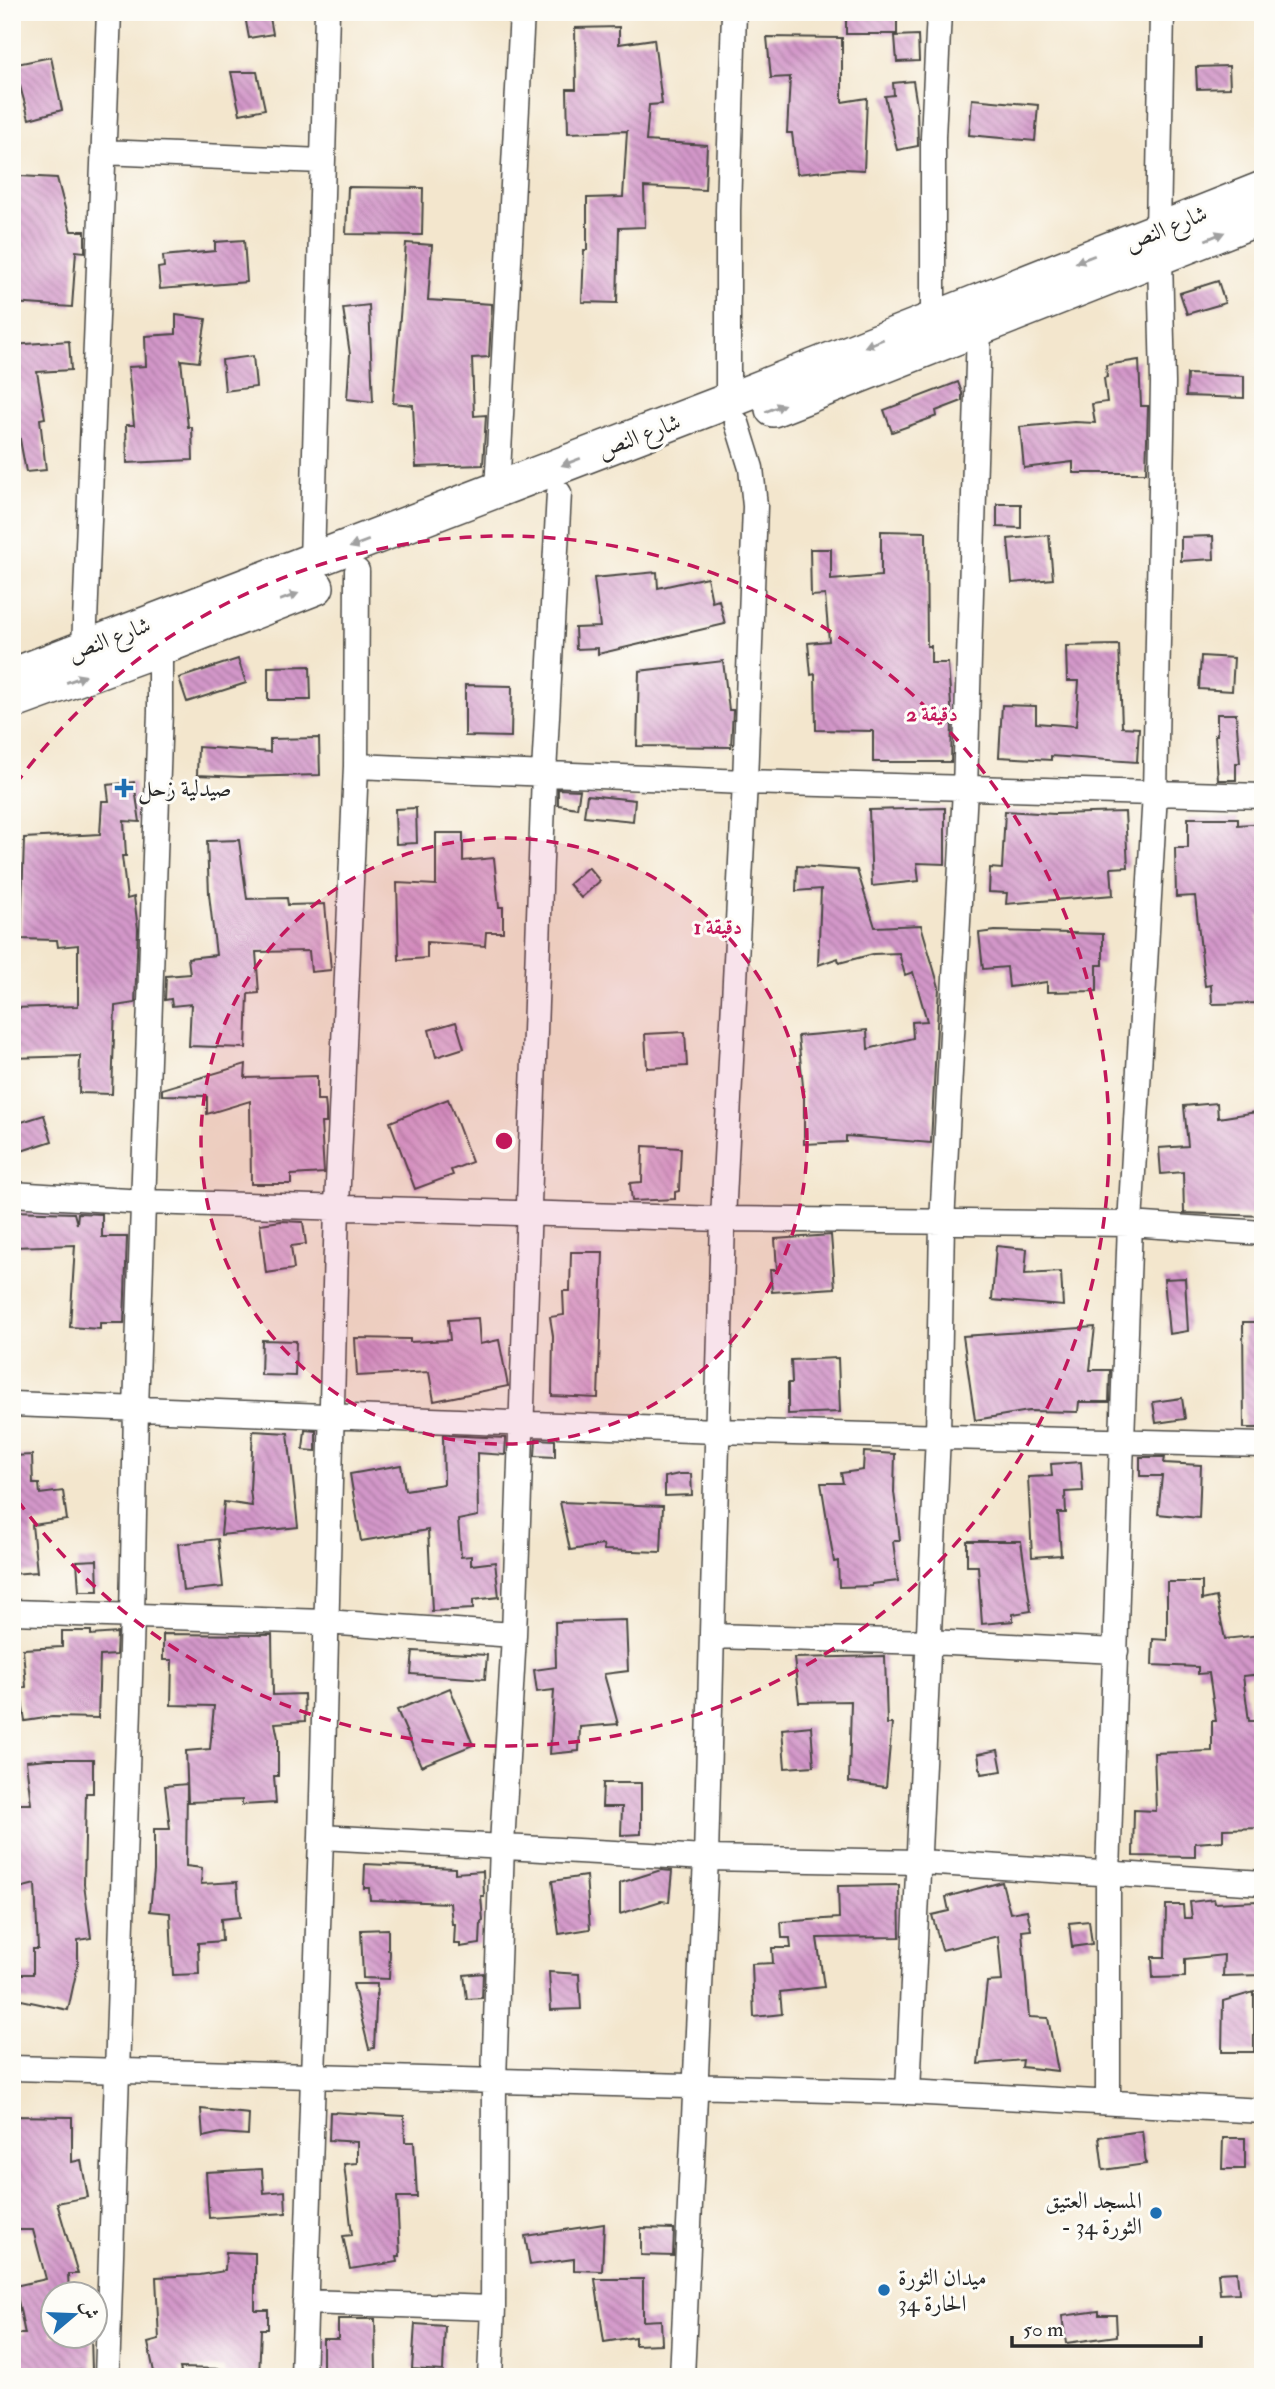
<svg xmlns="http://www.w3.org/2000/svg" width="1275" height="2389" font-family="'IM FELL Double Pica',Amiri,serif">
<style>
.building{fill:url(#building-back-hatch)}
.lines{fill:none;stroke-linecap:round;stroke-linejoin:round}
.street-casing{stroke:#494743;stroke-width:27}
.secondary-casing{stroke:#494743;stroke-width:38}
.street{stroke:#fff;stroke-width:24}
.secondary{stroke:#fff;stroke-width:35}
.oneway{fill:#a0a0a0}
.ring{fill:none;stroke:#c2185b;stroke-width:3.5;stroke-dasharray:12 9}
.poi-dot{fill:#1f6fb2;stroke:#fdfcf7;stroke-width:2.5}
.labels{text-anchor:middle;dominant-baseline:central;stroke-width:6;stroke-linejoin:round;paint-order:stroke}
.street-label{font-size:23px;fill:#2b2b2b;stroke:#fdfcf7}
.poi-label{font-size:23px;fill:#2b2b2b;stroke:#fdfcf7;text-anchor:start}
.centre{fill:#c2185b;stroke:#fdfcf7;stroke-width:3.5}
.ring-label{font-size:21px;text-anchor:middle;font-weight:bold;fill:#c2185b;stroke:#fdfcf7;stroke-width:6;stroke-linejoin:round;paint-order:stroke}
</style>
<defs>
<pattern id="building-back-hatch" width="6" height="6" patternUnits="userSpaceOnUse" patternTransform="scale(1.75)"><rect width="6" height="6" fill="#d397c9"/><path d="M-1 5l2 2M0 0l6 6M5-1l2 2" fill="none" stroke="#ab7ba3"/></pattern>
</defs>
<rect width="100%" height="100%" fill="#fdfcf7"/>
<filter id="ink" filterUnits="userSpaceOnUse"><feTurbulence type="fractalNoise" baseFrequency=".0143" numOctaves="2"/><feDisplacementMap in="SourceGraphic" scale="14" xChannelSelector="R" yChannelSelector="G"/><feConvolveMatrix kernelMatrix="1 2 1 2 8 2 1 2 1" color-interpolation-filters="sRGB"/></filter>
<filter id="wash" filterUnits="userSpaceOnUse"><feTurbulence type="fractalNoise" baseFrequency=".00686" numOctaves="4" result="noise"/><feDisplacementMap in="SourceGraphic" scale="28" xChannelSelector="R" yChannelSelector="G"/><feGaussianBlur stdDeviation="1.57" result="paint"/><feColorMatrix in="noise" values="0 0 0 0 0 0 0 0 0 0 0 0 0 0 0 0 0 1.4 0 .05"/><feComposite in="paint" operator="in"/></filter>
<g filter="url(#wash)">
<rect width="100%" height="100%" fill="#f3e6cd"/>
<g id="blocks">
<path class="building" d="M269,12l4,22 -24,4 -4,-22z
M846,12h51v22h-51z
M619,27v17l35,-5 8,65 -13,1 -3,36 61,4 -2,45 -61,-3 1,40 -26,1 -2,75 -35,-1 2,-52h3v-52l36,-1 4,-66 -59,2 -1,-44h9l-1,-61z
M918,35l1,26 -22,1 -2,-26z
M767,37l75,1v64l25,-4 -3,72 -21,-1 -46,5 -5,-41h-5l3,-56 -19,1z
M51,57l11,53 -33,9 -9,-33 -8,1v-22z
M1229,66l1,22 -33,1 -1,-22z
M231,72h26l8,37 -25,5z
M913,81l4,25 1,40 -21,4 -12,-54 9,-1 -1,-12z
M972,99l66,6 -3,36 -66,-6z
M19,176l38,2 14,53h14v21l-9,-1 -4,56 -60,-4v-90l6,1z
M348,187l75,1 -1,47 -76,-1z
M244,240l3,42 -87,7 -2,-21 6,-1 -1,-11 52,-5v-9z
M406,243l26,2 -4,55 64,4 -3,53 -17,1 2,58 12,-1 -3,50 -67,2 -3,-62 -20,-2z
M1218,281l7,22 -38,11 -7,-21z
M369,305l4,97 -26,-3 3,-45 -7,-46z
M176,315l30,4 -7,43 -18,-2 7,67h4l1,33 -66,3 -1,-38h8l-6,-58 18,-1 -1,-30 31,-2z
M69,341l2,29 -34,2 8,46 -5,1 6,51 -20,2 -14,-76v-51z
M253,356l3,31 -31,4 -3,-31z
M1139,360l2,46h7l-2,67h-73v-11l-49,6 -4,-41 54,-5 21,1 -3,-19 15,-2 -3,-24 3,-1 -1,-12z
M1187,374l57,2v22l-58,-2z
M958,382l4,11v8l-26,10 1,5 -45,16 -8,-22z
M997,504h24v24l-24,-1z
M881,531l45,1 1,114h4v17h17l4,57 -1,42h-78v-31l-57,-1 -1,-56 -4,1 -3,-32 21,-2 -4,-46 -14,1 -1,-47h21v31l50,-4z
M1049,535l4,44 -41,4 -4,-44z
M1213,536l1,23 -33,2v-24z
M657,572l1,16 49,-11 5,25 7,-2 6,24 -127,30v-6l-22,1 -1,-21 25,-1 -6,-49z
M1119,645l3,82 17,1 -2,34 -86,-6v4l-52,-3 3,-52 34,1v17l40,3 3,-45h-12l-1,-35z
M1201,656l33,2 -2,33 -33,-2z
M238,659l8,24 -59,19 -8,-24z
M723,661l6,49h4l-2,37 -94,-1 2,-75z
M310,666l1,34h-43v-33z
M465,685l47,1 -1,51 -46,-1z
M1217,714h19l4,49h-4v17h-18l-3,-45h2z
M319,738l1,37 -79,2 -44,-2 1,-28 72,5v-13z
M134,782l6,40 -16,-1 2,35h-4l5,43 7,-2 4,32 -3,74 -20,3 -3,88 -33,-1 1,-37 -68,2v-50l66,-2v-61l-20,2 -1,-7 -36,-1 3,-101 76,-4 2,-33h7l-2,-16z
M558,789l22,1 -3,18 -19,-3z
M587,795l48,5 -2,21 -49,-5z
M416,808l1,35 -21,1 -1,-35z
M945,808v56l-28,-1 2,18 -47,5 -3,-76z
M1005,811l50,3 70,-2 3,55 -17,1 2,27 -107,9 1,-11 -18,-1 1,-24 12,1z
M1188,818h50v7l25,-2v93h-4l2,87 -49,1 -1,-19 -6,1 -10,-90 -19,1 -1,-49h13z
M436,833h27v28l31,-3 5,49h4v25h-17l-1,14 -58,-4v16l-28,2 -2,-77 39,2z
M239,840l8,59 40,-1 1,7 37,-1 6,66 -20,2 -2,-21 -53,1 3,41 -11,1 -2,54 -57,-2 2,-42 -19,2 -1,-7 -6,1 1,-24 24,-2 -2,-16 28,-3 -7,-61 -2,-53z
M797,866l60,4 18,57 46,-2 18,62 -8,156 -85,-7v6l-42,2v-48l-6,-60 69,-6 1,19 45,-11 -1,-16 15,-1 -14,-49 -8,3 -6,-22 -26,1 -34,9 -1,-5 -20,7 3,-76 -25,2z
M588,867l12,14 -19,17 -12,-14z
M995,931l108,3v31h-6v26l-50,1v-10l-38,5 -2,-20 -24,2 -4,-36z
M456,1022l8,26 -28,9 -7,-27z
M685,1032l2,34 -40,2 -2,-34z
M246,1064l-1,14 72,-2v24h8l1,10v13h-5l3,50 -33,2v9h-40l-1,-83 -43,13v-18l-45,-1v-6z
M448,1099l24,63 -21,8 2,5 -38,14 -25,-67z
M1217,1103l1,15 45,-7v105l-79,-3 -1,-41 -22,2 -2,-26 29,-2 -4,-40z
M44,1115l8,26 -40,13v-29z
M643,1146l38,2 -2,43 -4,1v7l-43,2 -2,-18 12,-1z
M12,1211l62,2 3,11 1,-11 24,1v23h25l-3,86h-24v6l-30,-2 5,-82 -63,2z
M281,1221l22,1 3,22 -15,2 3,23 -28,4 -6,-49z
M831,1235l4,53 -63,4 -2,-22h7l-2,-31z
M996,1246l31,3 -2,25 36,-2 2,34 -71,-6z
M571,1252h32l-5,146 -46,-2 1,-60 -3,-19 14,-2 -1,-24h7z
M1185,1278l3,53 -19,3 -5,-55z
M478,1318l2,26 19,-4 9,46 -74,15 -5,-29 -72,4 -2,-38 55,1v3l40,-2 -2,-20z
M1243,1322h20v106h-19z
M1095,1327l-5,43h20l-1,32h-30l-1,10 -49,-1 -54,9 -12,-84z
M262,1340l34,1 -1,35 -34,-1z
M838,1358l2,54 -52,2v-31h4l-1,-23z
M1182,1398l3,21 -29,4 -3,-21z
M305,1430l11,1v20l-13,-1z
M253,1431l35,2 10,94 -77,8 3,-33 28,4 -2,-17z
M443,1435l63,3 -1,17 -28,-2 1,63 -20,4 3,37 10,-1v9l24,-3 4,35 -26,3v9l-41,2 -4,-81 -67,11 -11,-67 51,-9 4,25 39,-6z
M536,1439l19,1v17l-20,-1z
M864,1452l31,2 -1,38 6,48 -7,1 5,40 -26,3v2l-33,1 -1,-26 -4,1 -13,-79h22l-2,-10 22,-3z
M32,1455l1,29h6l1,10 23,-3 4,29 -35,5 5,47 -25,2v-118z
M1140,1457h25l-1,6 37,2 -2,53 -41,-4 4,-38h-22z
M1081,1462l2,29 -18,1 1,21h-8l3,42 -29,2 -4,-80 24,-1 -1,-12z
M679,1474h12l1,21 -27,1v-19z
M560,1502l103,4 -2,46 -57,-2 -1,-5 -33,5z
M218,1539l5,48 -40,4 -5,-47z
M967,1541h54l10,70 -18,3v7l-31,3 -4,-58h-11z
M97,1560l1,31h-19l-2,-30z
M1167,1582h35v18l14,-3 9,42 35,-4 3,25v14l-20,2 6,45h9v35h5v72l-40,1v12l-28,2v14l-62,-1 1,-46 22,1 -2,-58 58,-2v-30h4l-7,-48 -11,1v-7l-46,-2 1,-26 14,1z
M626,1620l2,51 -24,3 14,50 -38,3 -1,24 -29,3 4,-64 -17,2 -3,-22 22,-3 -1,-45z
M62,1631h29v4l26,-2 -1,22 -16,1 -2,62 -46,-1 -27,4 -5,-33 6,-1 -3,-38 39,-2z
M163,1634l109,1 1,60 31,-1 1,27 -30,2 3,15v38h-4l2,27 -34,2v-5l-54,2 -2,-51 24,-2 4,-43 -43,-1 1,-45h-9z
M413,1651l74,4 -2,24 -74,-5z
M885,1656l2,68h5l-6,63 -37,-5 2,-81 -52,1 -5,-44z
M450,1688l23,57 -52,21 -24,-56z
M811,1726l3,40 -29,2 -3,-39z
M998,1750l4,21 -21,3 -3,-20z
M48,1759h45v34h-7l-2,91 7,54 -13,2v24l-10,46 -56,-12v-24h21v-25h5l-3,-65 -23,6v-86h19l-5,-43z
M603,1783h38v51l-20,1 1,-28h-20z
M187,1784l-1,82 16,2 -1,16 36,-2 3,35 -19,2 1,22 -24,2 1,31 -26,1 -3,-62 -20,-2 4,-40v-42h16l-5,-43z
M365,1864l90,4v5l28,-2 1,25h-3l2,25 -2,1 -1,22 -20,3v-3h-6l1,-20h-3l-2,-21 -80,-3 -1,-12h-5z
M661,1870l11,1 -3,31 -8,-1 -41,13v-31z
M586,1876l4,53 -31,5 -7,-53z
M1002,1882l8,31 17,-3 4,20 -9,1 7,86 19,1 10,53 -36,-4 1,-7 -45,4 9,-82 15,-1 -4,-45 -56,14 -10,-35 17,-4 -3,-14z
M899,1885l1,52 -83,1 7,49 -44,5 2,22 -28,3 -2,-53 21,-1 -1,-15h19l-1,-10h-8l-1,-16 58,-4 -1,-32z
M1214,1899l1,4 42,-2v4h6v70l-40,1 1,-21 -39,4v18l-32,1 -1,-21h13l1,-52h17l1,13h8l-2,-16z
M1089,1921l3,23 -20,3 -3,-24z
M388,1929v21l2,1 -1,28 -26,-1 -2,-48z
M549,1972l30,2 2,35 -30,1z
M483,1973l-1,25 -15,1 -3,-24z
M353,1984h24l-3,64 -5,1z
M1254,1992v60h-32l1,-51z
M201,2109l48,5 -1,21 -27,-2 -18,4z
M330,2112l74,4 1,26h9l3,55h-20l3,59h-3l1,6 -48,7 -7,-33 9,-1 -8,-71 13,-1v-21l-28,-2z
M12,2116l60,1v45l9,-2 7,37 -31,6 21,71h-10l1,20h-17v42h39l1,34 -80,4v-40h13l-10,-48 31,-7 -13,-49h-21z
M1142,2131l4,33 -43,6 -4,-33z
M1223,2138h22v31h-23z
M262,2169l2,24 21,-2 1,22 -77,5 -3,-46z
M604,2224l-2,47 -28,-1v-11l-44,6 -5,-29z
M641,2228l33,1 -1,27 -32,-1z
M226,2252l29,1v57h13v19h-7l-2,48h-35v-8l-44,-1 2,9h-27l-7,-34 11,-3 -3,-63 44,-2 25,-4z
M1237,2272l2,21 -19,1 -2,-21z
M595,2279h48v42l18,-1 1,24 -27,1v-8l-31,5z
M1099,2311v4h17l1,21 -51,7 -4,-27z
M338,2319h37l1,54h-53v-34h15z
M415,2324l30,2 -2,45 -31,-2z"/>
</g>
</g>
<g filter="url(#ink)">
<use href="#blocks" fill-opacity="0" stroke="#494743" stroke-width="2"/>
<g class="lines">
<g class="street-casing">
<path id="street" d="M103,152l219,9
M1158,231l4,-219
M933,319v-182l6,-125
M728,401v-191l6,-198
M497,491l25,-479
M312,562l15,-550
M84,648l25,-636
M356,766l389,16 518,14
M12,1194l132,8 579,17 407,5 133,9
M12,1404l705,27 546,14
M12,1612l313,10 189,13
M713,1636l217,6 186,9
M321,1837l385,21 214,4 343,21
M12,2068l896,24 355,19
M908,2092l30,-657 4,-212 23,-434 14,-459
M1108,2101v-227l14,-434 8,-216 25,-431 8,-410 -3,-125
M305,2302l188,6
M107,2377l25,-760 4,-208 24,-698v-63
M303,2377l18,-540 16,-631 19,-440 1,-195
M490,2377l3,-69 1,-228 8,-235 12,-210 30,-862 15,-280
M682,2377l24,-519 17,-639 22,-437 10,-276 -4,-38 -14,-45"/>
</g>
<g class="secondary-casing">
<path id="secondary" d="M773,409l490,-193
M12,676l716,-275 535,-212
M12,702l148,-54 156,-61"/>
</g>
<use href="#street" class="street"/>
<use href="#secondary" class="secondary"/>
</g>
<defs><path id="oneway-solid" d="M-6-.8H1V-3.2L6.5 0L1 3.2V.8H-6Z" transform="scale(1.75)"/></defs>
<g class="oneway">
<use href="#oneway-solid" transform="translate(1215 236) rotate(-22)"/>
<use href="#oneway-solid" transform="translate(1085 259) rotate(159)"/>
<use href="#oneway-solid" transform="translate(874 343) rotate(158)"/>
<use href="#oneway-solid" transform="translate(775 408) rotate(-21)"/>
<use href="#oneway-solid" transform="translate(571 462) rotate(159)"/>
<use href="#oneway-solid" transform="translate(359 544) rotate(159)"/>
<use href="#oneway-solid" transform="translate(289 597) rotate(-21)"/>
<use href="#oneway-solid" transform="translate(76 679) rotate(-20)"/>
</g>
</g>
<circle cx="504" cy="1141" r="303" fill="#c2185b" fill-opacity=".12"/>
<g class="ring">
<circle cx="504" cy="1141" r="303"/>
<path d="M15 785A605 605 0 1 1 15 1497"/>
</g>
<g class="poi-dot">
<path d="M120.5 777.5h7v7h7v7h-7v7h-7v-7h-7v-7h7z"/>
<circle cx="1156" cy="2213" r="7"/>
<circle cx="884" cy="2290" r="7"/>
</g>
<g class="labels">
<g class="street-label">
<text transform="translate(1166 228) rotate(-22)">شارع النص</text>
<text transform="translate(639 436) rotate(-21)">شارع النص</text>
<text transform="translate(109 639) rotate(-21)">شارع النص</text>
</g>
<g class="poi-label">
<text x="138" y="788">صيدلية زحل</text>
<text x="1142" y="2200" text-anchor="end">المسجد العتيق<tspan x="1142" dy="26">- الثورة 34</tspan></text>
<text x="898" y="2277">ميدان الثورة<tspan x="898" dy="26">الحارة 34</tspan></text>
</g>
</g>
<circle cx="504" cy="1141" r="10" class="centre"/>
<g class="ring-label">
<text x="932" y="721">2 دقيقة</text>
<text x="718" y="934">1 دقيقة</text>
</g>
<rect width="1275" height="2389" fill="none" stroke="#fdfcf7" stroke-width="42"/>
<g transform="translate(74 2315) rotate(71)"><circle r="33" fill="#fdfcf7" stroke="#a9a8a5" stroke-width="2"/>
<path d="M0-5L12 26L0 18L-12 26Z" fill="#1f6fb2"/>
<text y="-10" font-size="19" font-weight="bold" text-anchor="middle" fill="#2b2b2b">ش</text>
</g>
<path d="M1012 2336v10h189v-10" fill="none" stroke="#2b2b2b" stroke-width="3.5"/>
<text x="1023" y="2336" font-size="21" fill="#2b2b2b" stroke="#fdfcf7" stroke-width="5" paint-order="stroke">50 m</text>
</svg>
